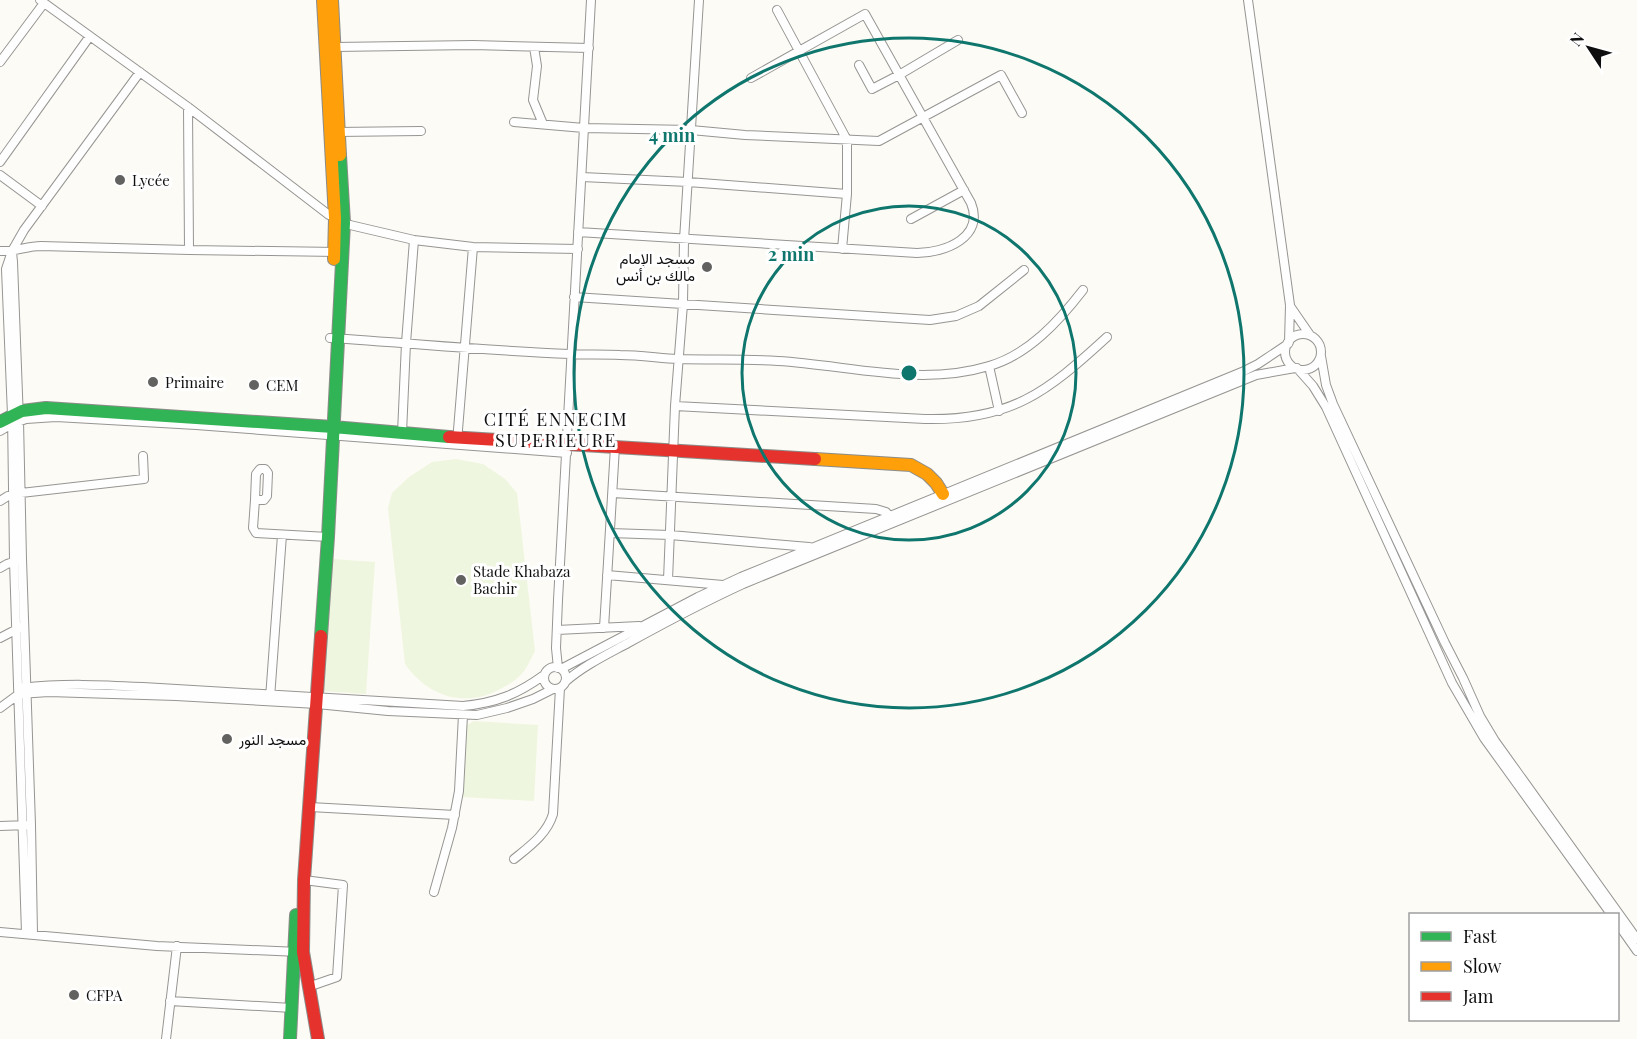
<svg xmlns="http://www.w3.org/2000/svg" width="1637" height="1039" font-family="'Playfair Display',Vazirmatn,serif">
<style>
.pitch{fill:#eff6df}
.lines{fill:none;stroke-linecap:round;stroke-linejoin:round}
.street-casing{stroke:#969593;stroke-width:10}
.fast-casing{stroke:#8c8c89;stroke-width:14}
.slow-casing{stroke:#8c8c89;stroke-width:14}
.jam-casing{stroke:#8c8c89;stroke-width:14}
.street{stroke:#fffefe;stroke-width:8}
.fast{stroke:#30b455;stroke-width:12}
.slow{stroke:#ff9f0a;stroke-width:12}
.jam{stroke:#e5322d;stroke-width:12}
.ring{fill:none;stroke:#0f766e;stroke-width:3}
.poi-dot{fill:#626260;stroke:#fff;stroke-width:2}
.labels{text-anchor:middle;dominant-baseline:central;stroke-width:6;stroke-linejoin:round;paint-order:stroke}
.poi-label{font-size:15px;fill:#0f0f0f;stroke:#fff;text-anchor:start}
.quarter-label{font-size:18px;letter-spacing:1.5px;fill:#0f0f0f;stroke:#fff}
.centre{fill:#0f766e;stroke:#fff;stroke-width:3}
.ring-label{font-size:18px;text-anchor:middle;font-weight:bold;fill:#0f766e;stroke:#fff;stroke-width:6;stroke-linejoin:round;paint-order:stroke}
</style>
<rect width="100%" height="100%" fill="#fcfbf5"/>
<path class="pitch" d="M456,459l27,5 22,15 12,14 18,158c-4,7 -7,15 -11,20 -6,8 -14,13 -22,17 -36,21 -74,9 -97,-24l-17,-156 4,-15 17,-16 23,-15z
M332,559l43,3 -9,132 -43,-3z
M474,721l64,4 -4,76 -71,-4 4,-72z"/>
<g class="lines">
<g class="street-casing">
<path id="street" d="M40,0l148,107 141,108 21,10 64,15 59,7 105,2
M1248,0l42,305 -1,37
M777,10l70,130v54l-5,55
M335,47l138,-2 116,3
M534,47l3,19 -4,34 10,24
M0,62l44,-59
M859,65l13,24 27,-14 59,-35
M188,107l1,143
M514,122l70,6 107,2 54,5 134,6 122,-66 21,38
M336,132l85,-1
M0,162l90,-126
M0,175l42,31
M582,177l106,5 159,12
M911,219l53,-29
M578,232l339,21c28,0 68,-16 54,-50l-106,-189 -114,64
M0,251c14,1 27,-5 41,-5l148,4 149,2
M12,252l1,10 6,159 3,138 9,266 2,109
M574,297l356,23 26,-4 23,-10 45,-36
M1290,306l20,29
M1285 352a18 18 0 1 1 36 0a18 18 0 1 1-36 0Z
M330,338c80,5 160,13 240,16 16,1 33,0 50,1 19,0 39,3 58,4 34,1 67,0 100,2 70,4 142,26 211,5 39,-11 70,-45 94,-76
M1321,356l5,29 7,19 112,239 18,35 17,38 15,25 142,198
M989,366l10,45
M1297,368l16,18 13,21 126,276 32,55 127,176
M675,406l250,13c86,2 122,-27 182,-82
M0,431l12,-7 14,-5 30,-2 140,8 371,28
M402,433l4,-90 8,-103
M457,442l16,-195
M260,469h5l3,4 -1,23 -3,4h-9l1,-26z
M613,493l263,16 10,3 6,7
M255,500l-2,28 3,5 72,4
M0,501l8,-5 13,-3 123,-14 -1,-23
M610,533l60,2 139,12
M0,568l7,-4 12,-4
M607,575l116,10
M668,580l7,-174 8,-102 1,-64 15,-240
M604,628l11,-181
M557,630l82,-4
M0,638l21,-11
M544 678a11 11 0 1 1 22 0a11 11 0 1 1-22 0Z
M558,668l-2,-20 2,-48 33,-600
M561,669l137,-72 43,-20 501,-205 16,-8 30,-20
M565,682c18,-16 41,-27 63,-39 38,-21 76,-41 115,-59l513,-209 39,-7
M22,688c40,-5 81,-3 121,-1l320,19c33,-3 55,-12 81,-31
M270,698l12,-163
M0,708l19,-14 30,-2 127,4 141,8 71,7 89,4 30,-7 26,-9 20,-10
M310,807l145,8
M0,826l28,-1
M514,859c16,-13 33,-25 39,-45l7,-126
M304,880l39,5 -6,92 -29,10
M434,892l18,-64 7,-37 4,-76
M1618,924l19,27
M0,932l157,14 142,6
M26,933l-12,-372 -2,-146 -6,-146 6,-18 12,-21 116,-158
M170,1001l122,7
M166,1039l11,-93"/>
</g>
<g class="fast-casing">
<path id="fast" d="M0,422l22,-11 24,-3 287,19 116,10
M321,636l7,-99 16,-314 -4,-68
M290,1039l6,-124"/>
</g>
<g class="slow-casing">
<path id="slow" d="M323,0l12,218 -1,41
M332,0l8,155
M815,459l96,6 16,9 9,9 7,11"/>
</g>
<g class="jam-casing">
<path id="jam" d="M449,437l366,22
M318,1039l-15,-87 1,-72 17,-244"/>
</g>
<use href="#street" class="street"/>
<use href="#fast" class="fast"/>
<use href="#slow" class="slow"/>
<use href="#jam" class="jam"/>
</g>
<g class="ring">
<circle cx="909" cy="373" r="167"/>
<circle cx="909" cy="373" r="335"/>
</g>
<g class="poi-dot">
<circle cx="120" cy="180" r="6"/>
<circle cx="707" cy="267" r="6"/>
<circle cx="153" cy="382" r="6"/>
<circle cx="254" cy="385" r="6"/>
<circle cx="461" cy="580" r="6"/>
<circle cx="227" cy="739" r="6"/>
<circle cx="74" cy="995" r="6"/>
</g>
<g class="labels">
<g class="poi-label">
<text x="132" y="180">Lycée</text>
<text x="695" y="258" text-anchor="end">مسجد الإمام<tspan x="695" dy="17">مالك بن أنس</tspan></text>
<text x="165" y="382">Primaire</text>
<text x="266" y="385">CEM</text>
<text x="473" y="571">Stade Khabaza<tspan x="473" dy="17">Bachir</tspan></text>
<text x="239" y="739">مسجد النور</text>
<text x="86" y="995">CFPA</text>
</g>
<g class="quarter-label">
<text x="556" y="419">CITÉ ENNECIM<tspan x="556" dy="21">SUPERIEURE</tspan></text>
</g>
</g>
<circle cx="909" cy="373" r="9" class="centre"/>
<g class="ring-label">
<text x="672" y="142">4 min</text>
<text x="791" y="261">2 min</text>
</g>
<rect x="1409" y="913" width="210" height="108" fill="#ffffff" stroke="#9f9f9f" stroke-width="1.5"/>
<rect x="1421" y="932" width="30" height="9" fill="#30b455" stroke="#9f9f9f" stroke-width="1.5"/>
<text x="1463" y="943" font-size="18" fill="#0f0f0f">Fast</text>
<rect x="1421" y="962" width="30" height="9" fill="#ff9f0a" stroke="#9f9f9f" stroke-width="1.5"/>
<text x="1463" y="973" font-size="18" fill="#0f0f0f">Slow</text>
<rect x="1421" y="992" width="30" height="9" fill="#e5322d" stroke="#9f9f9f" stroke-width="1.5"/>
<text x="1463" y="1003" font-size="18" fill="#0f0f0f">Jam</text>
<g transform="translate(1589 48) rotate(306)" stroke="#ffffff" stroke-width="4.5" paint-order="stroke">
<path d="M0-4.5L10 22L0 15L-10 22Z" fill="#0f0f0f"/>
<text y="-9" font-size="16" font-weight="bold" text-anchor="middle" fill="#0f0f0f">N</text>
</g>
</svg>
